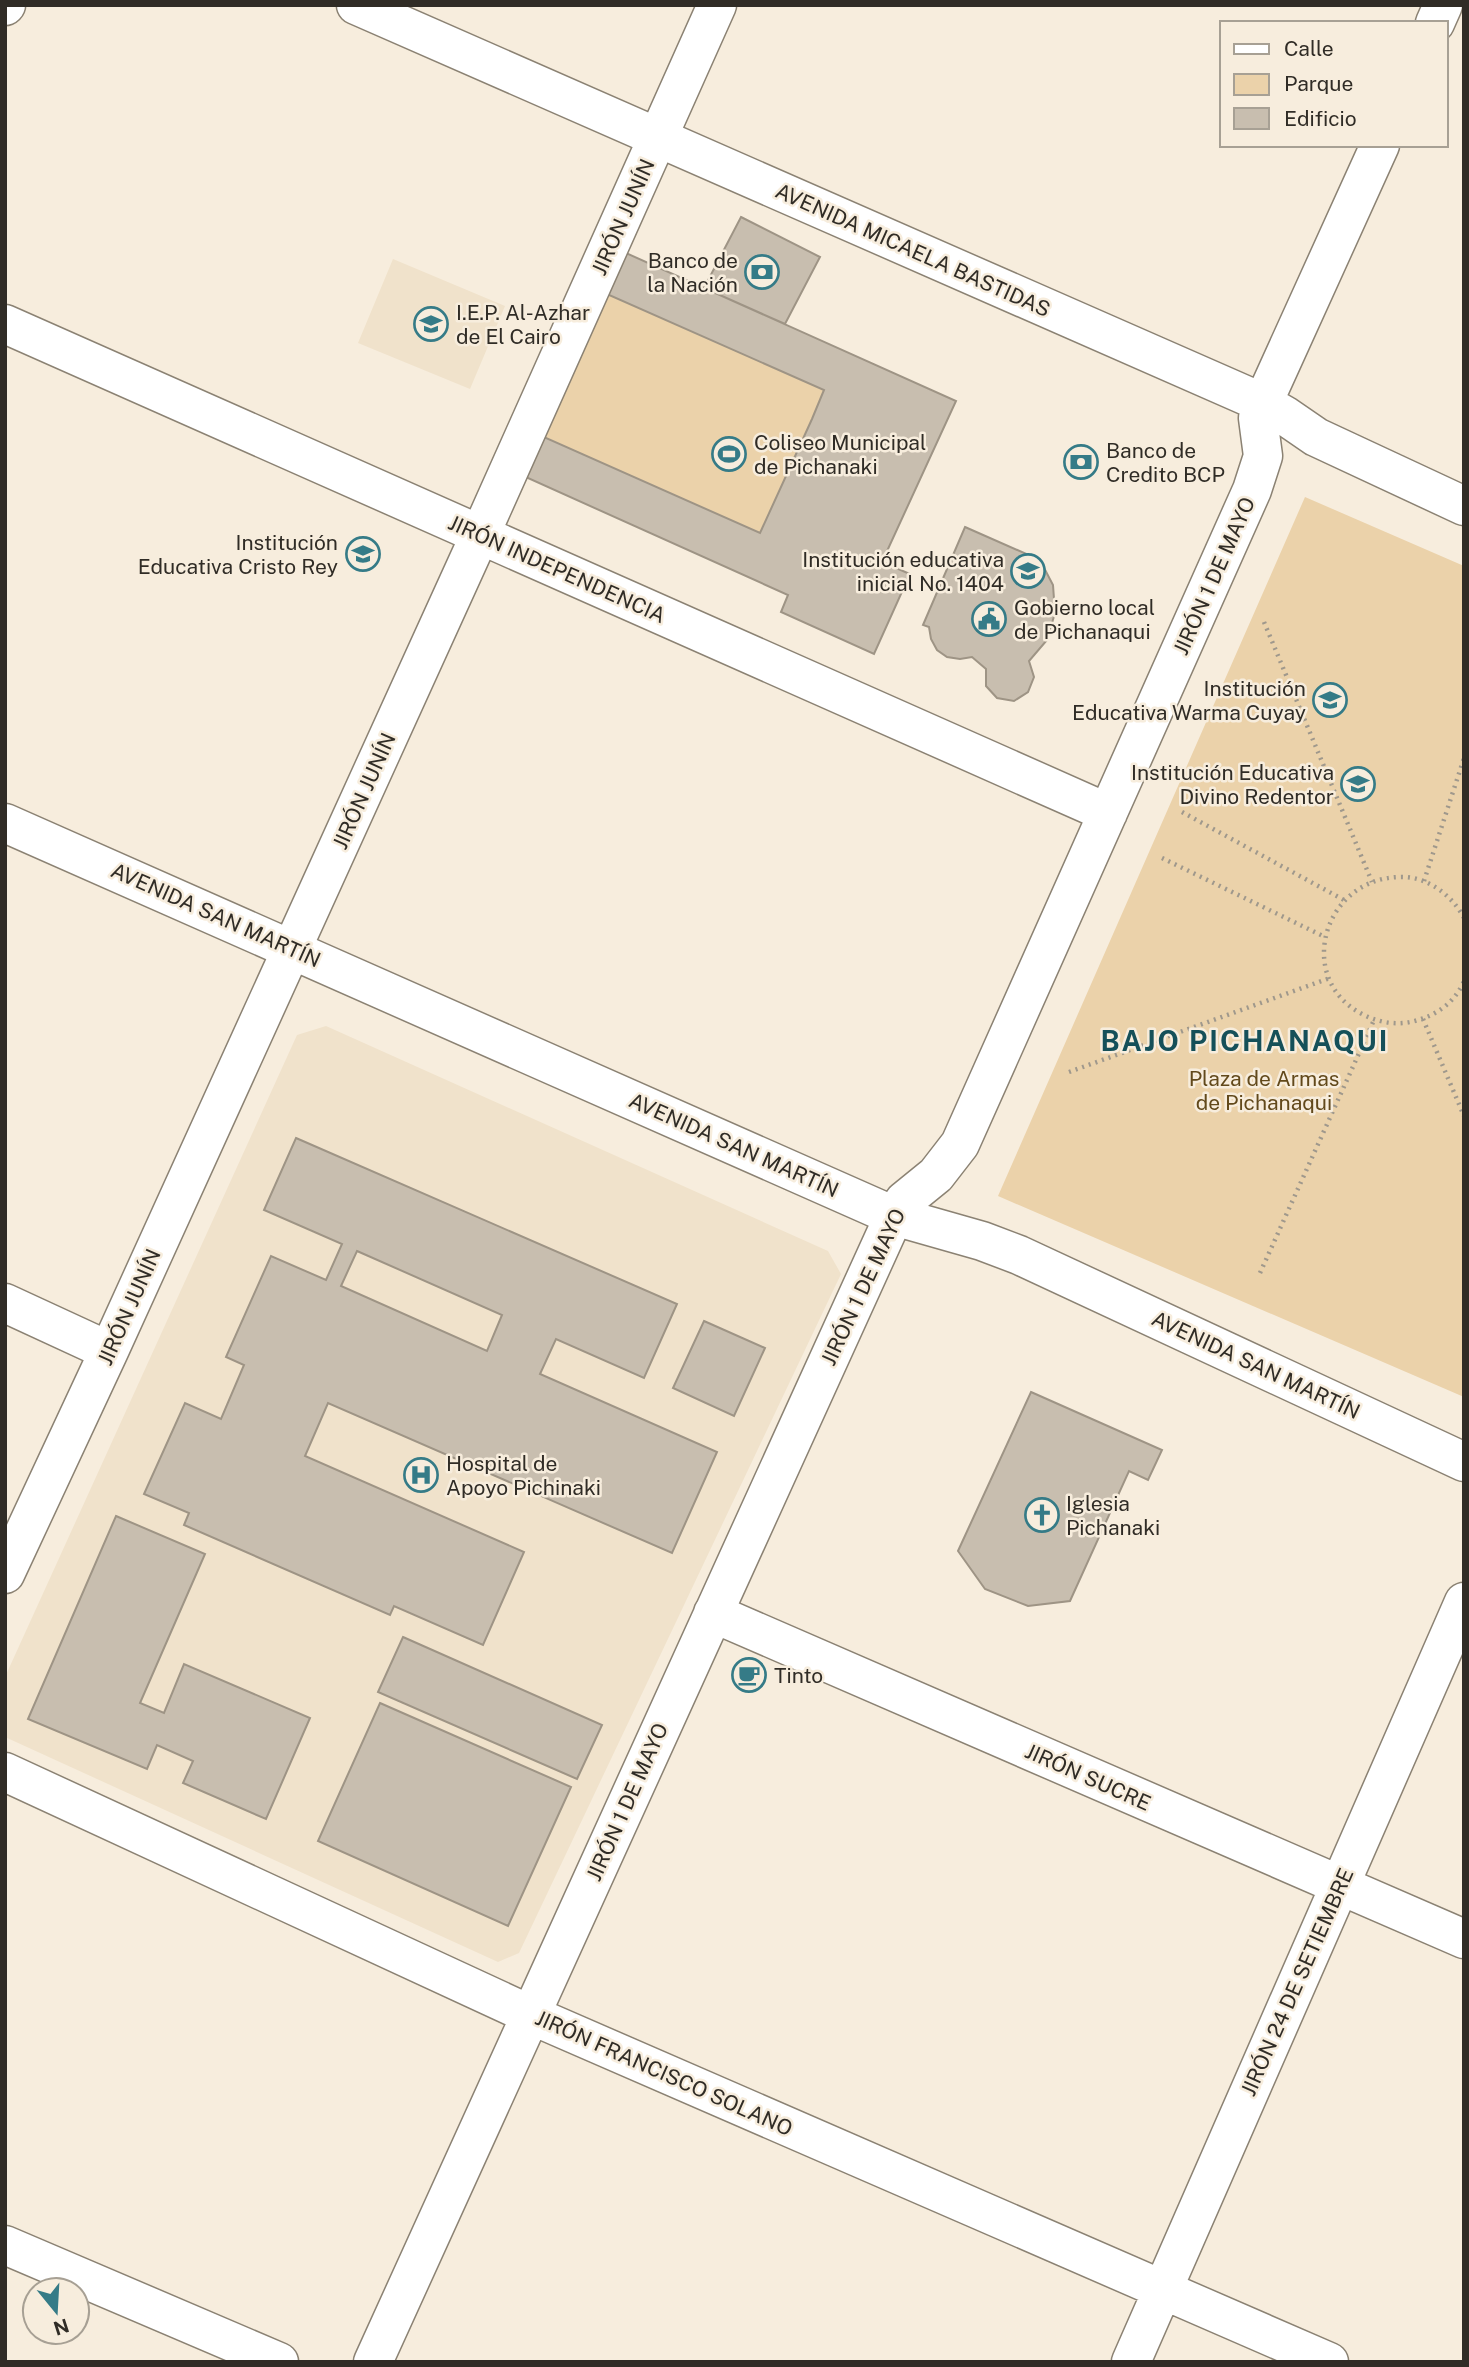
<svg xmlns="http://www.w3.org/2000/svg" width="1469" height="2367" font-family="'Public Sans',sans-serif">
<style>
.built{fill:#f0e2cb}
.green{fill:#ebd2aa}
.building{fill:#c8beaf;stroke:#9e9485;stroke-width:2;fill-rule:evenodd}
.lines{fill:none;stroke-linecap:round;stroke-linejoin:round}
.minor-casing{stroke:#8b8273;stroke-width:41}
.path{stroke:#9f988c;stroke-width:4.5;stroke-dasharray:2 5;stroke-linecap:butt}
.minor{stroke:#fff;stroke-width:38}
.labels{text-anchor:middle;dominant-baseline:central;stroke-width:5;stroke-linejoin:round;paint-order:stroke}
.street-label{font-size:21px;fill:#302c26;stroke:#f7eddd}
.poi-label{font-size:21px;fill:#302c26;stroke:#f7eddd;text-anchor:start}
.park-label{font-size:21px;fill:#62491b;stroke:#f7eddd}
.district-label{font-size:28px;font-weight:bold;letter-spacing:2px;fill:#155059;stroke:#f7eddd}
</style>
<rect width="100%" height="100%" fill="#f7eddd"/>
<path class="built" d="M393,259l112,47 -35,83 -112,-46z
M326,1026l502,225 13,23 -322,679 -21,9 -493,-225v-60l292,-642z"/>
<path class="green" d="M617,249l339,152 -74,160 28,13 -36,80 -93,-42 7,-17 -269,-121z
M1305,497l159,69v831l-466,-201z"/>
<path class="building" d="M741,217l79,40 -35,67 -81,-36z
M617,249l339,152 -74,161 28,12 -36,80 -93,-42 7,-17 -269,-121 16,-41 225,100 52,-114 12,-29 -224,-99z
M965,527l75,33 13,25 2,28 -8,27 -18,21 5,16 -6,15 -14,9 -17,-3 -11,-12v-17l-14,-12 -12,2 -13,-2 -10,-7 -6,-11 -2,-12 -6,-2z
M296,1138l381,166 -33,74 -88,-39 -16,35 177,78 -45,101 -344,-150 -23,53 219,96 -41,93 -89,-39 -4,9 -206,-90 5,-12 -45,-19 41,-91 36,16 23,-54 -18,-8 45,-101 55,24 16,-36 -78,-34zM357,1251l145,64 -15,36 -146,-65z
M704,1321l61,27 -31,68 -61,-28z
M1031,1392l131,58 -14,30 -19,-9 -59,130 -42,5 -43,-17 -27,-38z
M116,1516l89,38 -65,149 24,10 20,-49 126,54 -44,101 -83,-36 10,-22 -36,-16 -10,24 -119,-50z
M403,1637l199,88 -25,54 -199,-87z
M380,1703l191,84 -63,139 -190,-85z"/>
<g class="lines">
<g class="minor-casing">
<path id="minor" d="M356,5l907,398 21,12 32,22 148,69
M5,6l1,-1
M1435,23l8,-18
M5,324l1103,489
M5,823l889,393 88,25 37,14 445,207
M5,1303l104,48
M5,1574l104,-223 371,-816 237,-530
M713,1613l751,326
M5,1772l526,243 798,347
M5,2245l274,117
M373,2362l521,-1146 10,-15 32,-26 24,-31 292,-654 11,-34 -5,-38 5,-15 117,-258
M1131,2362l333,-760"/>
</g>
<path class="path" d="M1264,622l108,260
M1182,812l162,88
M1162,858l163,79
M1424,881l40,-123
M1464,918c-12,-23 -37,-42 -64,-41 -78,1 -106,104 -36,138 18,9 38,11 57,4 19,-6 35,-19 43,-38
M1423,1019l41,97
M1069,1072l261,-94
M1260,1273l114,-253"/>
<use href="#minor" class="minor"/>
</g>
<defs>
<g id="bank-ring" transform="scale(1.75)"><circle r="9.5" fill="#f7eddd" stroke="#357b87" stroke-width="1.5"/><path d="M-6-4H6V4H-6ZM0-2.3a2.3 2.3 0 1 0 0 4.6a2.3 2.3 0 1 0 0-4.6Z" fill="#357b87"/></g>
<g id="school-ring" transform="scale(1.75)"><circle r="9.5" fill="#f7eddd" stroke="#357b87" stroke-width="1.5"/><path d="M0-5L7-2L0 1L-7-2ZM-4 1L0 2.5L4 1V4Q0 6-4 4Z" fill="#357b87"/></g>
<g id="stadium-ring" transform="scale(1.75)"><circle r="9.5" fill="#f7eddd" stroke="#357b87" stroke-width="1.5"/><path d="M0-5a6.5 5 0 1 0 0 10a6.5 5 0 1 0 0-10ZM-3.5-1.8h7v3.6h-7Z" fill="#357b87"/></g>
<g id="civic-ring" transform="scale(1.75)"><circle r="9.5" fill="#f7eddd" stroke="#357b87" stroke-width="1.5"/><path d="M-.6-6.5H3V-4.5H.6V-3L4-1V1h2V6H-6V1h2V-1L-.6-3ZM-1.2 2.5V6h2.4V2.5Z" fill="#357b87"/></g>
<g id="hospital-ring" transform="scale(1.75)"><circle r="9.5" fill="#f7eddd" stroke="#357b87" stroke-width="1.5"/><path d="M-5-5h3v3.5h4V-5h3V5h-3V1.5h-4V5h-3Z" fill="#357b87"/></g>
<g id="church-ring" transform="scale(1.75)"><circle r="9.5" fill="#f7eddd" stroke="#357b87" stroke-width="1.5"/><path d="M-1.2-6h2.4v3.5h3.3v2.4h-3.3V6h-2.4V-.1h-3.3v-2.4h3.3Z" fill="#357b87"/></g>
<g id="cafe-ring" transform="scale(1.75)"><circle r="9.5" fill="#f7eddd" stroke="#357b87" stroke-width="1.5"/><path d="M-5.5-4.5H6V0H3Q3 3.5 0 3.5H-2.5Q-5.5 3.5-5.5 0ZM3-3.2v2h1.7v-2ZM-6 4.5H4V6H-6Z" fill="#357b87"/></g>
</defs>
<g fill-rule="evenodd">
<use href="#bank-ring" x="762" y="272"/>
<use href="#school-ring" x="431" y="324"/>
<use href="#stadium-ring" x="729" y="454"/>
<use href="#bank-ring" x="1081" y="462"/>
<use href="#school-ring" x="363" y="554"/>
<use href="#school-ring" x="1028" y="571"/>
<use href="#civic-ring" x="989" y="619"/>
<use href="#school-ring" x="1330" y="700"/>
<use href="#school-ring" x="1358" y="784"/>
<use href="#hospital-ring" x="421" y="1475"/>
<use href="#church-ring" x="1042" y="1515"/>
<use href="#cafe-ring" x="749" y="1675"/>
</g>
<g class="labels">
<g class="street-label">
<text transform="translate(623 217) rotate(-66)">JIRÓN JUNÍN</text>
<text transform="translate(913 250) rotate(24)">AVENIDA MICAELA BASTIDAS</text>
<text transform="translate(557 569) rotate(24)">JIRÓN INDEPENDENCIA</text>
<text transform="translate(1214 576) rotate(-66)">JIRÓN 1 DE MAYO</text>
<text transform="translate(364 791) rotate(-66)">JIRÓN JUNÍN</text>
<text transform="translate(216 915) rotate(24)">AVENIDA SAN MARTÍN</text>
<text transform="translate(734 1145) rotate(24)">AVENIDA SAN MARTÍN</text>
<text transform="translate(863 1287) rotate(-65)">JIRÓN 1 DE MAYO</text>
<text transform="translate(129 1307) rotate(-66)">JIRÓN JUNÍN</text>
<text transform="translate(1256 1365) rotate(25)">AVENIDA SAN MARTÍN</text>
<text transform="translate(1088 1777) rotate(24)">JIRÓN SUCRE</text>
<text transform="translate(627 1802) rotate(-66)">JIRÓN 1 DE MAYO</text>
<text transform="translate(1297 1982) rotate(-66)">JIRÓN 24 DE SETIEMBRE</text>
<text transform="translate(664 2073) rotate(24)">JIRÓN FRANCISCO SOLANO</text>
</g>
<g class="poi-label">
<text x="738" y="260" text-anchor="end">Banco de<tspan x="738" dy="24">la Nación</tspan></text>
<text x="456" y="312">I.E.P. Al-Azhar<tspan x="456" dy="24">de El Cairo</tspan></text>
<text x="754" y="442">Coliseo Municipal<tspan x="754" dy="24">de Pichanaki</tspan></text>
<text x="1106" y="450">Banco de<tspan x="1106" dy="24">Credito BCP</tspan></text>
<text x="338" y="542" text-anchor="end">Institución<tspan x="338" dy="24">Educativa Cristo Rey</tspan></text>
<text x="1004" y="559" text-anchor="end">Institución educativa<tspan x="1004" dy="24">inicial No. 1404</tspan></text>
<text x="1014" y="607">Gobierno local<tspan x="1014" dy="24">de Pichanaqui</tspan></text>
<text x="1306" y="688" text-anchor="end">Institución<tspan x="1306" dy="24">Educativa Warma Cuyay</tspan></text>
<text x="1334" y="772" text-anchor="end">Institución Educativa<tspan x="1334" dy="24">Divino Redentor</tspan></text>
<text x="446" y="1463">Hospital de<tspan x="446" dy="24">Apoyo Pichinaki</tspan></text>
<text x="1066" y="1503">Iglesia<tspan x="1066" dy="24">Pichanaki</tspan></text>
<text x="774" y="1675">Tinto</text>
</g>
<g class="park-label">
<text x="1264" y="1078">Plaza de Armas<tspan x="1264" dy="24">de Pichanaqui</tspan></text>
</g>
<g class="district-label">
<text x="1245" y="1040">BAJO PICHANAQUI</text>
</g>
</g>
<rect width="1469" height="2367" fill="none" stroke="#302c26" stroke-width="14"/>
<rect x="1220" y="21" width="228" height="126" fill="#f7eddd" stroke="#a7a094" stroke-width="2"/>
<rect x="1234" y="44" width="35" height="10" fill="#ffffff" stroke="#a7a094" stroke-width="2"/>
<text x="1284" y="56" font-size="21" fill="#302c26">Calle</text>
<rect x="1234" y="74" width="35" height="21" fill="#ebd2aa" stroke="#a7a094" stroke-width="2"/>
<text x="1284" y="91" font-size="21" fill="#302c26">Parque</text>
<rect x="1234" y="108" width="35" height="21" fill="#c8beaf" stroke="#a7a094" stroke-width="2"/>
<text x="1284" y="126" font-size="21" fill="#302c26">Edificio</text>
<g transform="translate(56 2311) rotate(162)"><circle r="33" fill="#f7eddd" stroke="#a7a094" stroke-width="2"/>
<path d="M0-5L12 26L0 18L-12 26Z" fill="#357b87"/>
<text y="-10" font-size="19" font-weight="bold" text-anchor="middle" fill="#302c26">N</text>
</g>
</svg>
